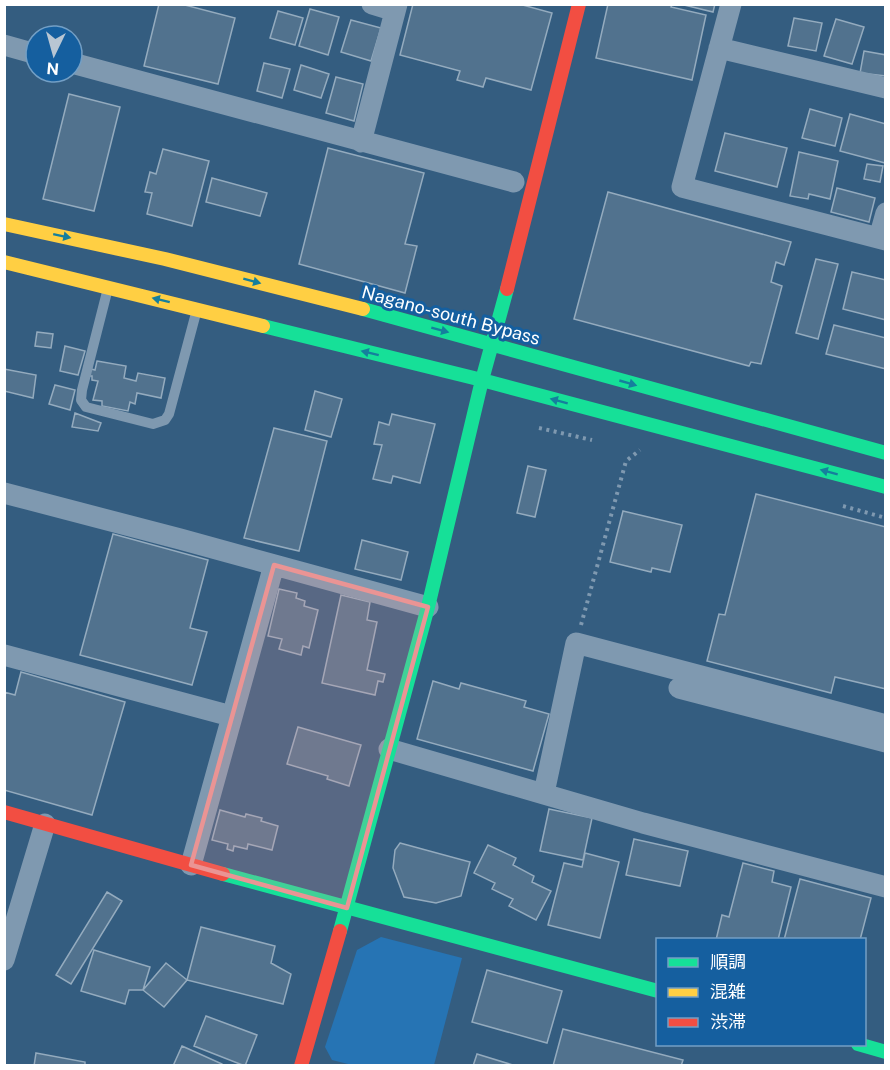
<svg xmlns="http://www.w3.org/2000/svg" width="890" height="1070" font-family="'Public Sans','Noto Sans JP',sans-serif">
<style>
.green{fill:#2674b4}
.building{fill:#51728e;stroke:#94abbe;stroke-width:1.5}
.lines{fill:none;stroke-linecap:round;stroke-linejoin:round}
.path{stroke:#7f99b0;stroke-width:4;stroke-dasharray:3 4.5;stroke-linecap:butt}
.lane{stroke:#7f99b0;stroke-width:10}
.street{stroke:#7f99b0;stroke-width:21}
.fast{stroke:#16e098;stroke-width:14}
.slow{stroke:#ffcf43;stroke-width:14}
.jam{stroke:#f24e42;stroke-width:14}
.oneway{fill:#157f9d}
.marked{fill:#ea9494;fill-opacity:0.2;stroke:#ea9494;stroke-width:4.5;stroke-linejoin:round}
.labels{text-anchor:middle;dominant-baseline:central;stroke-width:6;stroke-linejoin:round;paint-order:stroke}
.street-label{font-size:18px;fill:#fff;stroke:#155f9f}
</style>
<rect width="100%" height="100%" fill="#345d80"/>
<path class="green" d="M381,937l81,21 -28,107h-82l-20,-5 -7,-13 32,-97z"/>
<path class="building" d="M159,4h22l54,14 -17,66 -74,-18z
M413,4h106l33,9 -21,77 -45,-12 -3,9 -26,-7 3,-9 -60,-16z
M608,4h64l-1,3 35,8 -14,65 -96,-22z
M680,4h35l-2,8z
M310,9l29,8 -11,38 -29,-9z
M278,11l25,7 -8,27 -25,-7z
M794,18l28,5 -6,28 -28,-5z
M836,19l28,8 -12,37 -28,-8z
M351,20l30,8 -10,33 -30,-9z
M864,51l22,4v21l-26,-3z
M264,63l26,6 -8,29 -25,-7z
M301,65l28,9 -8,24 -27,-8z
M336,77l27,7 -9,37 -28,-8z
M69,94l51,13 -26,104 -51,-12z
M810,109l32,9 -7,28 -33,-8z
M850,114l36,10 -1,39 -45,-12z
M725,133l62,15 -10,39 -62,-16z
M328,148l96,25 -19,71 12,2 -12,47 -106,-29z
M163,149l46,12 -17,65 -45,-12 5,-21 -7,-1 5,-20 6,2z
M799,152l39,9 -8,38 -21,-5 -1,5 -18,-3z
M867,164l16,2 -3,16 -16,-3z
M212,178l55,15 -7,23 -54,-14z
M837,188l38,10 -6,24 -38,-10z
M608,192l183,50 -7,23 -8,-3 -5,20 11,4 -21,78 -10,-2 -2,4 -175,-47z
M816,259l22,5 -20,75 -22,-6z
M852,272l34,8v40l-43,-11z
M834,325l52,13v31l-60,-15z
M37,332l16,2 -2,14 -16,-2z
M65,346l20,5 -7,24 -18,-4z
M97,361l29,5 -2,12 12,3 2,-8 27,5 -4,20 -24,-5 -2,11 -5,-2 -2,9 -26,-5v-5l-9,-1 5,-19 -6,-1v-4h-3l2,-7 4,1z
M4,369l32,6 -3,23 -29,-7z
M55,385l20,5 -5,20 -21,-6z
M315,391l27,8 -11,38 -26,-7z
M75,413l26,10 -3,8 -26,-4z
M392,414l43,10 -15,59 -27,-7 -2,7 -18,-4 9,-34 -8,-1 5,-22 10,3z
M274,428l53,13 -28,110 -55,-13z
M528,466l18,4 -11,47 -18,-4z
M756,494l130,33v162l-51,-12 -4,16 -124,-32 12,-47 6,1z
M623,511l59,14 -12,47 -18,-4 -1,4 -41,-10z
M113,534l95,26 -18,68 17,4 -15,53 -112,-30z
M362,540l46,12 -7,28 -46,-11z
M279,589l18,4 -1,5 9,3 -1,5 14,4 -9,38 -6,-2 -2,9 -22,-6 3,-10 -14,-3z
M341,595l29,7 -3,18 10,2 -10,48 18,4 -2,8 -5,-1 -3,14 -53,-12z
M21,672l104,30 -33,113 -88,-25v-98l11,3z
M433,681l26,8 2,-6 65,18 -2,6 25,7 -16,57 -116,-32z
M298,727l63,18 -12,41 -22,-7 1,-3 -41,-12z
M549,809l43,9 -9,42 -43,-9z
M220,810l25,7 1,-3 16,4 -1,3 17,5 -6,24 -24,-6 -1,5 -13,-3 -1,5 -6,-2 1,-5 -16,-4z
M634,839l54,12 -8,35 -54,-11z
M400,843l70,19 -9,34 -25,7 -32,-6 -11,-29 2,-18z
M488,845l28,13 -3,7 21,11 -2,6 19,9 -15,29 -27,-14 4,-7 -21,-10 3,-6 -21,-10z
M585,853l34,9 -19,76 -52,-13 16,-62 18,4z
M743,863l31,8 -2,11 19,5 -13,53h-62l6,-25 7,2z
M800,879l71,19 -11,42h-76z
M107,892l15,9 -51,83 -15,-9z
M201,927l74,19 -4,17 20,11 -8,30 -96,-24z
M94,950l56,17 -7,23h-14l-4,14 -44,-13z
M166,963l21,17 -23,27 -21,-17z
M487,970l75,21 -15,52 -75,-21z
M206,1016l51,19 -12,31 -51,-20z
M563,1029l120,31 -2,6h-128z
M182,1046l40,18v2h-49z
M36,1053l49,9v4h-51z
M477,1054l39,12h-43z"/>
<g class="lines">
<path class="path" d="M539,428l53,12
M843,506l43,12
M581,625l45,-164 14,-11"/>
<path class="lane" d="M107,292l-25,98 -1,10 5,7 67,17 12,-4 4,-6 27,-101"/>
<path class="street" d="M372,4l23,7
M731,4l-49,183 204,53
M4,45l32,9
M719,48l167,40
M72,63l442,119
M361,142l36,-138
M879,238l7,-25
M4,493l176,46 248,68
M4,655l227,61
M679,688l207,54
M389,749l254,74 243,64
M544,793l32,-150 310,82
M191,865l83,-300
M4,960l41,-136"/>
<path class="fast" d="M363,309l523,144
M263,326l219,54 404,107
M223,874l435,117
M340,931l88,-324 54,-227 25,-91
M858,1044l28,8"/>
<path class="slow" d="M4,224l161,35 198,50
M4,262l259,64"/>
<path class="jam" d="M507,289l72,-285
M4,812l219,62
M301,1066l39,-135"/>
</g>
<defs><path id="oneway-solid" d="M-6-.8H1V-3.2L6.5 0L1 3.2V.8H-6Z" transform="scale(1.5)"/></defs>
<g class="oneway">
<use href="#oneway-solid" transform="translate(62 236) rotate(12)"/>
<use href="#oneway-solid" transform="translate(252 281) rotate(15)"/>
<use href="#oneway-solid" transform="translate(161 300) rotate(-166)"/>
<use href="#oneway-solid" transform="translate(440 330) rotate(15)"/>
<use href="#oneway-solid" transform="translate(370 353) rotate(-166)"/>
<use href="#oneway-solid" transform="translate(628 383) rotate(16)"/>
<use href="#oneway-solid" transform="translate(559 401) rotate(-165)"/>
<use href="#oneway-solid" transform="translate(829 472) rotate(-165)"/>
</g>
<path class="marked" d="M274,565l154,42 -81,301 -156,-43z"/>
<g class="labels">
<g class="street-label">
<text transform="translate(451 315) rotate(15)">Nagano-south Bypass</text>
</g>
</g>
<rect width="890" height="1070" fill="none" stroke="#ffffff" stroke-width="12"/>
<rect x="656" y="938" width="210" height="108" fill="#155f9f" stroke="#739fc5" stroke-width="1.5"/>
<rect x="668" y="958" width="30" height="9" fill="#16e098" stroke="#739fc5" stroke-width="1.5"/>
<text x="710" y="968" font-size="18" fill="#ffffff">順調</text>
<rect x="668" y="988" width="30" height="9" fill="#ffcf43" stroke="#739fc5" stroke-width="1.5"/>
<text x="710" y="998" font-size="18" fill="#ffffff">混雑</text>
<rect x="668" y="1018" width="30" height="9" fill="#f24e42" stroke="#739fc5" stroke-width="1.5"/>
<text x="710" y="1028" font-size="18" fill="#ffffff">渋滞</text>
<g transform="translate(54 54) rotate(185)"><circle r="28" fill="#155f9f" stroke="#739fc5" stroke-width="1.5"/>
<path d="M0-4.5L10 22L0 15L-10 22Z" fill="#b8c6d3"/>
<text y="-9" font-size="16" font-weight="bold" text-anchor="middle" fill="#ffffff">N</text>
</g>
</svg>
